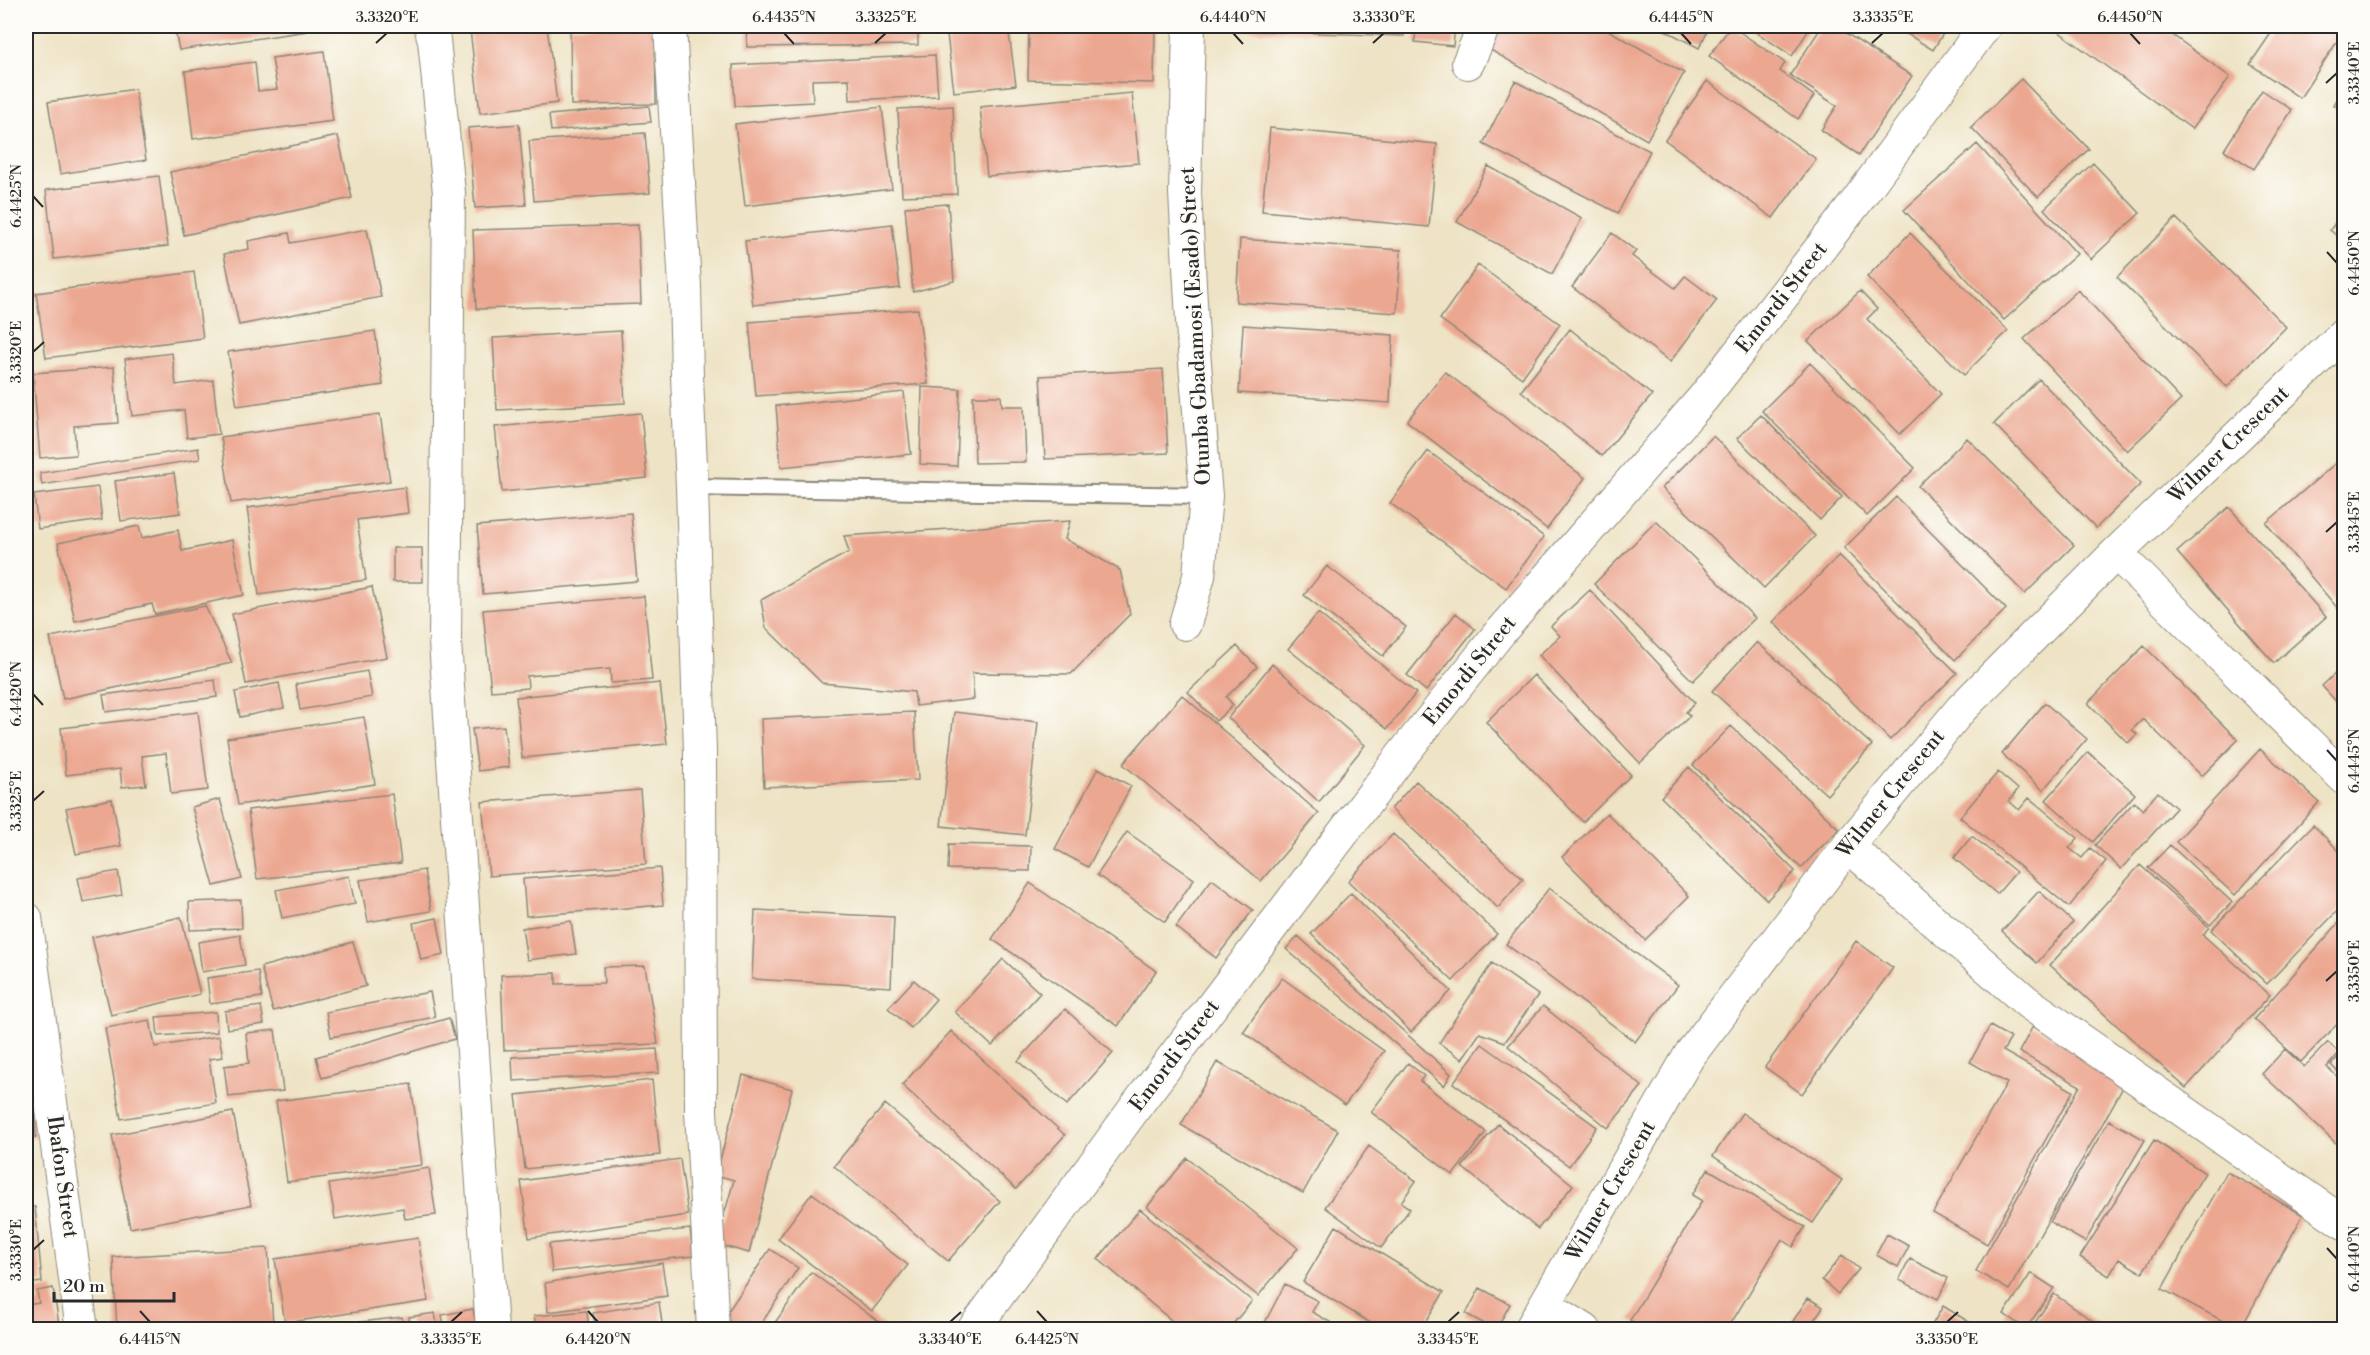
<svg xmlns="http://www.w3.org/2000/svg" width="2370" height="1355" font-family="'Libre Bodoni',serif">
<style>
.building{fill:#eca791}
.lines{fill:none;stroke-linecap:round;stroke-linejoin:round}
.service-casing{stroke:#8c8778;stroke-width:20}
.minor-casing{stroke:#8c8778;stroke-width:34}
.service{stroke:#fff;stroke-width:16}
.minor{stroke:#fff;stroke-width:32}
.ticks{fill:none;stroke:#2b2b2b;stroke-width:2}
.labels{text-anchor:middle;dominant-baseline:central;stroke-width:5;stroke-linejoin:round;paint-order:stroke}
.street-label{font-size:21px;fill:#2b2b2b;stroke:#fdfcf7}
.neatline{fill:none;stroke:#2b2b2b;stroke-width:2}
.ticks-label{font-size:15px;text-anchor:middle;fill:#2b2b2b}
</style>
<rect width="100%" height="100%" fill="#fdfcf7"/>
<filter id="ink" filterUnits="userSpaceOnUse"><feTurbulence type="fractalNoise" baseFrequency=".0167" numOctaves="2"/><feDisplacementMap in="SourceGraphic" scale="12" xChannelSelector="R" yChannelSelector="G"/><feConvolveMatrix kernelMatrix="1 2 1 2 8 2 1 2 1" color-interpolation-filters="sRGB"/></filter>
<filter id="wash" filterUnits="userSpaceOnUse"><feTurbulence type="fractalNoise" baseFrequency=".008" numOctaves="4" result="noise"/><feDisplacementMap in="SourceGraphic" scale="24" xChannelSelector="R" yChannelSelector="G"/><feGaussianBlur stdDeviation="1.35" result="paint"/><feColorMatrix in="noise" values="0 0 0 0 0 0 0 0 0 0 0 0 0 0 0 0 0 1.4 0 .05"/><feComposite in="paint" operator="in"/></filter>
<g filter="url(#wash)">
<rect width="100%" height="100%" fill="#eee3c5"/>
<g id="blocks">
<path class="building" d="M174,26h132l1,5 -128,19z
M506,26h41l10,77 -77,10 -10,-83z
M570,26h85l1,78 -85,1z
M746,26h172v19l-171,2z
M946,26h62l8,59 -62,7z
M1029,26h126l-1,57 -126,-3z
M1236,26h169l-1,10 -168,-6z
M1416,26h39l-2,20 -38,-4z
M1500,26h101l83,47 -37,67 -160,-92z
M1657,26h53l-11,22z
M1731,26l54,37 -5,8 34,25 -16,23 -89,-63z
M1747,26h59l4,2 -18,28z
M1822,26h13l77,50 -53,79 -38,-25 16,-24 -47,-31z
M1894,26h54l-15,24z
M2051,26h109l70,51 -38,52z
M2276,26h68v5l-44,67 -50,-34z
M324,51l9,70 -140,18 -8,-68 70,-9 3,29 19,-2 -5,-31z
M935,55l3,41 -88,4 -1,-21 -37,1 1,22 -78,4 -2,-41z
M2021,79l68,70 -51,48 -67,-70z
M1515,81l135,70 -32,62 -135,-69z
M1707,81l109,78 -43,59 -108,-78z
M2344,86v25l-10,-6z
M135,89l11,71 -86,14 -12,-72z
M2262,90l30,20 -38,59 -30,-19z
M1132,93l7,70 -152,13 -7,-69z
M649,106l2,16 -100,9 -2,-16z
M953,106l4,88 -55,2 -4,-87z
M882,107l10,82 -147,17 -10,-82z
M519,124l7,81 -51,3 -7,-80z
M1270,128l167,16 -8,83 -167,-16z
M645,133l5,60 -116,8 -5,-60z
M338,136l14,62 -168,37 -14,-63z
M1977,144l100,110 -73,66 -100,-110z
M2093,163l47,50 -49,46 -47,-50z
M1488,166l94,52 -30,56 -95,-52z
M159,176l9,70 -114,13 -8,-69z
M948,204l6,77 -41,11 -8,-85z
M2344,212v30l-14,-12z
M2176,218l110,109 -59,60 -110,-110z
M892,224l8,64 -147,17 -8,-64z
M638,225l3,79 -165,5 -3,-79z
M367,229l14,68 -142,28 -15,-71 25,-5 -1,-8 41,-8 2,10z
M1612,233l24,18 -4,5 43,32 10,-12 32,24 -47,62 -98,-75z
M1910,233l98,98 -44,44 -97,-98z
M1240,239l161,11 -4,63 -161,-11z
M1478,265l82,59 -38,54 -82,-59z
M194,272l9,66 -157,20 -10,-65z
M2078,290l103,110 -54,51 -103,-112z
M1860,291l17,18 -10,10 74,75 -41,40 -92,-93z
M918,309l10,75 -172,12 -7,-74z
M1243,325l150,10 -3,68 -151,-10z
M1570,329l82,66 -50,61 -81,-65z
M375,331l8,54 -146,21 -9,-54z
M621,331l4,72 -128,7 -4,-72z
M172,353l4,32 37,-5 6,54 -32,4 -3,-28 -52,6 -7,-57z
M1810,363l105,105 -48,48 -105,-105z
M114,367l4,56 -44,3 2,29 -36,3 -7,-85z
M1163,369l5,84 -123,6 -5,-83z
M1445,372l140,106 -38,51 -140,-108z
M2039,379l102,105 -45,44 -102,-104z
M922,387l38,2 -3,77 -37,-2z
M904,392l7,62 -130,13 -5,-61z
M973,396h28l1,10h22l2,56 -51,1z
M641,413l6,65 -145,14 -7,-65z
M380,414l10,67 -159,22 -10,-66z
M1761,415l81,82 -22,23 -83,-82z
M1713,436l102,100 -51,52 -102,-100z
M1967,438l107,107 -49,49 -107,-108z
M198,448l2,11 -158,26 -2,-12z
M1428,451l116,86 -38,51 -116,-85z
M2344,456v160l-78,-93z
M174,473l6,40 -59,8 -6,-40z
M98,487l4,33 -64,9 -4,-34z
M405,487l3,26 -51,7 9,60 -107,15 -12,-87z
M1896,497l110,112 -51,51 -111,-112z
M2229,507l97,110 -52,46 -97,-111z
M631,513l6,68 -154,13 -6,-68z
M1070,521l-5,18 55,31 10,44 -59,60 -99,-1 2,26 -58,7 -2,-14 -92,-9 -56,-55 -5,-28 88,-48 -5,-16z
M1656,521l99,97 -62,63 -99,-97z
M139,526l3,12 36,-8 4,21 50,-11 12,55 -89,19 -3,-10 -77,17 -17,-78z
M393,548h29l1,34h-30z
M1839,555l118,118 -67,67 -117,-118z
M1327,566l79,61 -23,29 -79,-61z
M372,587l15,70 -141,27 -14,-70z
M1590,590l105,113 -9,9 4,4 -50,47 -101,-108 21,-19 -9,-10z
M644,596l8,84 -41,3 -1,-14 -83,7 1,12 -37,3 -8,-81z
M205,606l27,57 -169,36 -13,-62z
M1318,613l98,80 -29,36 -99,-80z
M1456,613l19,16 -49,62 -19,-16z
M1757,642l115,103 -45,50 -115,-104z
M1237,646l20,21 -31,30 7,8 -17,16 -28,-29z
M2144,646l94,94 -36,36 -59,-57 -11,11 5,4 -9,9 -40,-40z
M1272,664l93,81 -46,57 -91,-84z
M2344,665v45l-22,-24z
M367,671l5,26 -72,13 -4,-26z
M1534,675l97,100 -48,47 -97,-100z
M215,680l2,17 -111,15 -3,-17z
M279,683l5,25 -44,9 -5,-25z
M660,683l7,61 -145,14 -6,-61z
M1182,695l137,118 -58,68 -138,-117z
M2045,703l42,36 -44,51 -41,-36z
M198,712l10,78 -37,4 -5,-41 -24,3 4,29 -24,2 -2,-18 -54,6 -5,-47z
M914,712l4,68 -154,7 -3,-68z
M954,712l84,10 -13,113 -84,-9z
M364,717l11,67 -137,21 -11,-67z
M504,726l5,41 -31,4 -6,-42z
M1731,726l108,103 -38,39 -108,-103z
M2260,749l59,53 -84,93 -59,-53z
M2088,752l47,42 -42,48 -47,-42z
M1689,767l106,104 -28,29 -106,-103z
M1098,768l33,18 -43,81 -33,-18z
M1998,772l20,17 -9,12 10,9 10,-12 49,40 -9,10 13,10 8,-10 16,13 -37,46 -109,-90z
M1416,781l107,98 -25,29 -107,-99z
M640,790l6,74 -157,12 -7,-74z
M2158,792l18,16 -55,61 -26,-24 39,-43 9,8z
M392,794l9,69 -144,16 -9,-69z
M112,799l9,47 -45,8 -10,-46z
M220,799l22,80 -28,7 -22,-79z
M1607,813l82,83 -44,44 -83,-83z
M2313,825l31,31v48l-77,80 -56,-54z
M1127,832l67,47 -29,43 -68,-47z
M1393,834l104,100 -44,47 -105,-100z
M1972,836l44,36 -19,22 -43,-36z
M949,844l82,2 -1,25 -82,-2z
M2170,845l62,57 -22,23 -62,-57z
M2140,865l69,62 -6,8 67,60 -84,93 -136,-123z
M660,868l3,37 -137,11 -3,-37z
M424,870l7,41 -63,11 -8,-42z
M118,871l4,24 -39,7 -5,-24z
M349,876l6,28 -73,14 -6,-28z
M1212,879l41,31 -37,48 -40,-31z
M1030,883l126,88 -38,55 -126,-87z
M1549,888l129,97 -43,57 -129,-98z
M2039,891l34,31 -36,41 -35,-32z
M1351,893l100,98 -40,41 -100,-98z
M241,900l1,28 -52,2 -1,-28z
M755,910l139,7 -3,70 -139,-8z
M181,917l19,77 -89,21 -19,-78z
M2344,917v100l-43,45 -47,-43z
M437,918l7,37 -23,5 -8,-37z
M571,921l5,33 -49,6 -5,-32z
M240,935l5,30 -43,7 -4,-30z
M1298,936l153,138 -7,12 -158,-137z
M1856,941l37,27 -91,126 -37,-27z
M353,942l13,44 -93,25 -12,-44z
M1003,959l37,34 -48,53 -37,-34z
M1492,963l46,32 -33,47 -25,-9 -18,26 -23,-16z
M645,966l13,78 -154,6 -3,-75 55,-2v11l48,-1 -1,-16z
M258,971l4,26 -52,7 -3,-26z
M1282,978l102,73 -39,54 -102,-73z
M914,980l22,19 -25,29 -23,-20z
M430,992l5,25 -104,20 -5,-25z
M261,1006l3,18 -37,5 -2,-18z
M1543,1006l99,80 -34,42 -100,-82z
M1065,1009l48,44 -46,52 -49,-44z
M216,1012l1,20 -59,4 -2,-19z
M449,1018l6,21 -133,39 -6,-21z
M150,1020l5,27 64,-11 4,21 -14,2 7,44 -95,16 -16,-91z
M1990,1026l21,12 -8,13 70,40 -86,153 -54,-31 74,-130 -37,-21z
M2033,1026l94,54 -118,210 -33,-19 104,-185 -61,-34z
M275,1030l8,61 -55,6 -4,-31 25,-3 -3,-30z
M951,1031l114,104 -49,54 -114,-104z
M2328,1042l11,11 -12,14 17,16v68l-82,-77 23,-25 19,18z
M1482,1044l115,83 -28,39 -116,-83z
M657,1049l2,24 -146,8 -1,-24z
M2344,1051v27l-13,-13z
M1217,1062l121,68 -35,63 -122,-68z
M1408,1063l16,13 -4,5 66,51 -33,43 -82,-63z
M743,1075l49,14 -43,164 -33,-9 18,-64 -18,-5z
M652,1080l8,75 -135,14 -9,-74z
M411,1084l11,81 -135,17 -11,-81z
M885,1104l115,97 -52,60 -114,-95z
M233,1112l18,93 -121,23 -18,-93z
M1742,1113l100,67 -29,43 -100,-67z
M26,1115h9l1,22 -10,1z
M2109,1120l36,20 -60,102 -35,-20z
M1498,1124l75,61 -35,44 -76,-62z
M2154,1140l51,33 -63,100 -23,-14 -10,17 -29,-19z
M1369,1146l47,35 -15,21 9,7 -29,39 -56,-41z
M1187,1158l111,90 -40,48 -111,-89z
M680,1159l8,56 -159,23 -8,-57z
M429,1168l7,47 -31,4 -2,-11 -68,11 -6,-35z
M1708,1169l97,58 -12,20 -11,-8 -55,91h-82l-15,-10 72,-119 -10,-6z
M2227,1172l76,43 -63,115 -78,-41z
M812,1193l96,72 -36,46 -94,-72z
M35,1207l7,75 -16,2v-76z
M1140,1209l112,92 -24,29h-45l-85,-71z
M1336,1226l108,66 -23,38h-39l-79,-48z
M690,1229l3,27 -141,16 -3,-28z
M1887,1234l22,12 -11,21 -22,-12z
M418,1238l10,63 -143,22 -10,-64z
M268,1248l5,76 -92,6h-64l-4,-73z
M770,1249l28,19 -41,62h-21l-14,-10z
M1842,1255l17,14 -21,25 -16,-14z
M1910,1259l38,19 -10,21 -39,-19z
M662,1263l5,33 -119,16 -3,-29z
M811,1272l79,58h-102l-12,-9z
M2031,1273l23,15 -28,41 -22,-15z
M1285,1284l33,17 -6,11 32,18h-83z
M53,1288l7,42h-34v-25l13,-2 -2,-12z
M1480,1288l30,16 -14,26 -30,-16z
M2054,1294l46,32 -2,4h-68z
M1808,1298l15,9 -16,23h-2l-12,-9z
M659,1302l4,28h-67l-3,-17z
M1943,1306l39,24h-53z
M473,1309l4,21h-32l-3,-15z
M587,1311l2,19h-52l-3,-14z
M435,1313l3,17h-27l-2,-13z
M402,1317l1,13h-49l-1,-7z"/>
</g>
</g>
<g filter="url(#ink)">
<use href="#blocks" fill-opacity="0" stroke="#8c8778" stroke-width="1.5"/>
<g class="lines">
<g class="service-casing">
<path id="service" d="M692,487l514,9"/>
</g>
<g class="minor-casing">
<path id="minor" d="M430,26l4,14 15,153 -4,449 47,688
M670,26l15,261 2,90 5,110 8,265 1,359 12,219
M1468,63l16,-37
M2116,553l228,225
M1185,624l14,-48 7,-80 -13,-157 -8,-146 4,-167
M1848,846l179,156 317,221
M26,918l56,412
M1545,1305l40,25
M973,1330l164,-225 266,-351 98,-123 203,-234 150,-192 131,-179
M1530,1330l159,-274 159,-210 113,-137 155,-156 228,-219"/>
</g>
<use href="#service" class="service"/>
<use href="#minor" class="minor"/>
</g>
</g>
<path class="ticks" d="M784,33l10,11M1233,33l10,11M1681,33l10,11M2130,33l10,11M376,43l11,-10M875,43l11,-10M1373,43l11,-10M1872,43l11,-10M2326,83l11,-10M33,196l10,11M2327,252l10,11M33,352l11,-10M2326,532l11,-10M33,694l10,11M2327,750l10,11M33,801l11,-10M2326,981l11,-10M2327,1248l10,11M33,1250l11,-10M140,1311l10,11M588,1311l10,11M1037,1311l10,11M451,1322l11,-10M950,1322l11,-10M1448,1322l11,-10M1947,1322l11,-10"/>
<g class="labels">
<g class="street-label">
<text transform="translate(1782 298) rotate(-52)">Emordi Street</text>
<text transform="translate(1196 326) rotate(-93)">Otunba Gbadamosi (Esado) Street</text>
<text transform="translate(2229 445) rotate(-44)">Wilmer Crescent</text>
<text transform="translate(1470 671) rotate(-51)">Emordi Street</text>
<text transform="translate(1891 794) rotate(-51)">Wilmer Crescent</text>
<text transform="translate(1175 1056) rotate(-53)">Emordi Street</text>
<text transform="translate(62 1177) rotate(82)">Ibafon Street</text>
<text transform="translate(1611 1191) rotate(-60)">Wilmer Crescent</text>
</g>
</g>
<rect width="2370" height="1355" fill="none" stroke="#fdfcf7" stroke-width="66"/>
<path d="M54 1292v9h120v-9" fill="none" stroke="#2b2b2b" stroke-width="3"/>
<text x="63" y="1292" font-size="18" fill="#2b2b2b" stroke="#fdfcf7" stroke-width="4.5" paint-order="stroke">20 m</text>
<rect x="33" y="33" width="2304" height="1289" class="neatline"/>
<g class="ticks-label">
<text x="387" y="22">3.3320°E</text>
<text x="784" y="22">6.4435°N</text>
<text x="886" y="22">3.3325°E</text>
<text x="1233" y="22">6.4440°N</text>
<text x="1384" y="22">3.3330°E</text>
<text x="1681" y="22">6.4445°N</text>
<text x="1883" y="22">3.3335°E</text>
<text x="2130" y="22">6.4450°N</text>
<text transform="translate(2354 73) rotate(-90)" y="5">3.3340°E</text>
<text transform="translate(16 196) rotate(-90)" y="5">6.4425°N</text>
<text transform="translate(2354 263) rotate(-90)" y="5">6.4450°N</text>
<text transform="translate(16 352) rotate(-90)" y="5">3.3320°E</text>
<text transform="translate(2354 522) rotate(-90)" y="5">3.3345°E</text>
<text transform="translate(16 694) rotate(-90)" y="5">6.4420°N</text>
<text transform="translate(2354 761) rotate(-90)" y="5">6.4445°N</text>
<text transform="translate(16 801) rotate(-90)" y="5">3.3325°E</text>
<text transform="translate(2354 971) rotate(-90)" y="5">3.3350°E</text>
<text transform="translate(16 1250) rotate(-90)" y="5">3.3330°E</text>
<text transform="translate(2354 1259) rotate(-90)" y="5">6.4440°N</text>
<text x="150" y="1344">6.4415°N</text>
<text x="451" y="1344">3.3335°E</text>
<text x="598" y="1344">6.4420°N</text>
<text x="950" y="1344">3.3340°E</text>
<text x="1047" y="1344">6.4425°N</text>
<text x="1448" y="1344">3.3345°E</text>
<text x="1947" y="1344">3.3350°E</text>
</g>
</svg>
